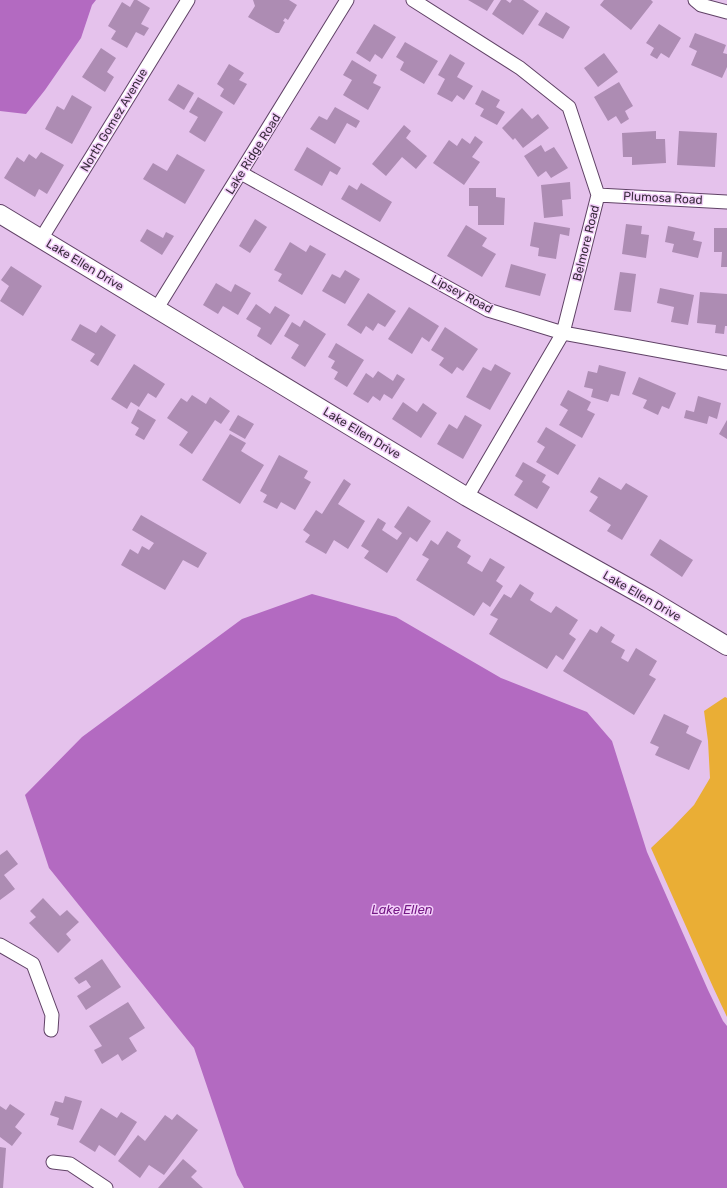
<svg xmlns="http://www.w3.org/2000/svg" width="727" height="1188" font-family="Rubik,sans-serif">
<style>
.green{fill:#eaae35}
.water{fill:#b36ac1}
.building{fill:#ad8cb3}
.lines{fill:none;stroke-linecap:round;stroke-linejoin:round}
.street-casing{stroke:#604266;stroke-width:15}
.secondary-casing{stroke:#604266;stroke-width:20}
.street{stroke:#fff;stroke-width:13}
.secondary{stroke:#fff;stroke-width:18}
.labels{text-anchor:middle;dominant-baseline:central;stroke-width:3;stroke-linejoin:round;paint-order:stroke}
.street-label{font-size:12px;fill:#392c3c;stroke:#f3cffa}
.water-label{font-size:13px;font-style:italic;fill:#741885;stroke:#f3cffa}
</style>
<rect width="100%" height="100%" fill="#e5c2ec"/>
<path class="green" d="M725,697l2,1v319l-14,-30 -62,-139 21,-20 22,-23 16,-27 -2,-37 -4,-30z"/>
<path class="water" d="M0,0h96l-4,5 -11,33 -36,52 -19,24 -26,-3z
M312,594l84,23 105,61 86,34 25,29 35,111 61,138 15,31 4,5v162h-483l-7,-13 -43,-127 -145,-180 -24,-73 57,-58 160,-118z"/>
<path class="building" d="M134,0h3l13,8 -9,16 8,4 -5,8 -8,-4 -9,16 -16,-9 5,-8 -8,-5 14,-24 8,5z
M253,0h36l8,5 -9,15 -3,-2 -2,3 2,1 -6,11h-3l-28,-16 7,-11z
M468,0h26l-7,11z
M501,0h5l4,3 2,-3h11l16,11 -16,24 -31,-21z
M604,0h47l2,2 -22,28 -31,-25z
M546,12l24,15 -7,12 -25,-14z
M374,24l22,13 -14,22 -7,-5 -5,8 -14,-9z
M659,24l22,14 -12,20 -8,-5 -4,6 -7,-4 4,-7 -8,-5z
M695,33l31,12 -3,8 4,1v13l-5,11 -31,-13 6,-14 -8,-4z
M405,42l33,19 -14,23 -24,-14 4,-8 -8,-5z
M101,48l15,10 -9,14 7,5 -9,15 -23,-15z
M604,53l14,19 -20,15 -14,-19z
M450,54l15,9 -8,14 16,9 -9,14 -7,-5 -5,7 -15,-8 8,-15 -7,-4z
M352,60l25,15 -4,8 8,4 -13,23 -25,-15 9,-15 -9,-5z
M229,64l15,9 -5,7 8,4 -13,21 -14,-9 4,-7 -7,-5z
M619,82l14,24 -8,5 4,8 -8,5 -5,-8 -8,5 -14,-24z
M178,84l16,9 -10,17 -16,-10z
M482,90l18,10 -4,7 9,5 -8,13 -17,-9 4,-7 -9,-5z
M72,95l20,12 -20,37 -27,-15 12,-23 7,4z
M198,97l25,15 -18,30 -16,-10 9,-15 -9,-5z
M335,107l25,14 -4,7 -9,-5 -12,21 -25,-15 9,-13 8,4z
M522,108l10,11 6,-5 11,14 -26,20 -8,-10 -2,2 -11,-12z
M404,125l7,6 -5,7 21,18 -11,13 -14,-12 -16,19 -14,-12z
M656,131v8h9l1,24 -34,2v-8h-9l-1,-24z
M679,131l38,2 -2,34 -38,-2z
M475,136l8,6 -11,15 8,5 -16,23 -31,-22 16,-23 8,6 5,-8 8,6z
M541,145l4,7 9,-5 14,21 -17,10 -5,-7 -8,6 -14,-21z
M307,147l34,21 -4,7 -7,-4 -8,15 -28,-16z
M41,152l23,13 -17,29 -8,-5 -4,8 -31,-19 13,-21 7,5 5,-8 7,5z
M177,154l28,16 -20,34 -42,-25 10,-16 14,8z
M570,182l1,17 -9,1 1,16 -19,2 -3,-33z
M361,183l31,19 -12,20 -39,-23 8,-14 8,5z
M469,188h27v9l9,1 -1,27h-26v-19h-9z
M255,219l12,8 -17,26 -11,-7z
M534,222l36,6 -1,8 -9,-2 -4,25 -18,-3 1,-8 -9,-2z
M626,224l16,2 -1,8 8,1 -3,23 -24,-4z
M466,225l21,13 -5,8 14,8 -14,23 -35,-21z
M668,226l27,6 -2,8 9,2 -4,16 -26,-6 2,-8 -9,-2z
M714,228h13v39h-6l1,-15h-8z
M147,229l16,9 3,-6 8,4 -12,19 -22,-14z
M290,242l16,10 4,-7 16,9 -24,41 -24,-14 4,-7 -8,-4z
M511,264l35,10 -6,22 -35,-9z
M11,266l31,20 -19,30 -23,-15 9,-15 -8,-6z
M345,270l15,9 -15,25 -23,-13 10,-17 8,4z
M620,272l16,2 -5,38 -17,-2z
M216,283l15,9 4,-8 16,9 -13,22 -15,-9 -5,8 -15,-9z
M660,288l34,7 -6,30 -17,-3 3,-15 -17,-4z
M700,292l27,2v32h-2l-1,8 -9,-1 1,-8 -19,-2z
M368,293l28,18 -11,16 -7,-4 -5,8 -7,-5 -5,8 -14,-9z
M256,304l14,10 5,-8 15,9 -19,30 -14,-9 4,-8 -15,-9z
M409,307l30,19 -10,16 -7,-5 -10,17 -24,-15z
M304,320l22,14 -21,33 -14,-9 8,-13 -15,-9 8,-14 8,5z
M80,324l16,9 5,-8 15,10 -18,31 -8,-5 5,-7 -24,-14z
M445,327l33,22 -15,22 -6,-4 -5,7 -13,-9 5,-7 -13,-8z
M336,343l28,17 -17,27 -13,-8 4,-7 -7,-4 4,-7 -7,-4z
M134,364l31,20 -9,14 -8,-5 -9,14 -8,-5 -4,7 -16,-10z
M495,364l16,9 -21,37 -24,-13 17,-30 8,4z
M599,365l27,7 -7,24 -8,-2 -3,8 -17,-5 2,-8 -9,-2 4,-16 9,2z
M378,371l15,10 4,-7 8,5 -13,20 -8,-5 -4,7 -7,-5 -5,7 -15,-9 13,-21 7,5z
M639,377l37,16 -7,16 -7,-3 -4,9 -15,-7 4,-8 -15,-6z
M568,390l23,12 -4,8 8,4 -13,24 -23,-13 9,-15 -8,-5z
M192,395l14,9 4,-7 20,14 -9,13 -6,-4 -23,34 -13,-9 9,-13 -21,-14 14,-20 6,4z
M698,396l23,7 -4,16 -8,-3 -2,8 -23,-6 2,-8 8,2z
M403,402l14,10 6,-9 14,10 -16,25 -29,-19z
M138,409l18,11 -12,20 -9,-5 4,-7 -8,-5z
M238,415l16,9 -9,15 -16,-9z
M465,415l17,10 -19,34 -26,-15 12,-20 8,5z
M727,420v19l-8,-5z
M546,427l30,18 -18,30 -22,-13 9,-15 -8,-5z
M230,434l16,9 -5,8 23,14 -24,39 -38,-24z
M279,455l29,16 -4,7 7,4 -16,28 -14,-8 -4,7 -14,-7 4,-7 -7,-4z
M523,462l23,13 -4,7 8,5 -13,22 -23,-14 9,-14 -8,-5z
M599,477l22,13 5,-7 22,13 -26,44 -15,-9 4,-6 -22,-14 9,-14 -8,-5z
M344,479l7,5 -13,20 27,17 -17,28 -14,-9 -8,14 -21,-12 5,-7 -7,-5 13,-20 6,4z
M408,506l23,15 -14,21 -7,-5 -23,36 -23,-15 5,-7 -8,-5 17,-28 8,5 -4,7 15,10 5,-7 -8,-6z
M141,515l66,38 -9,15 -15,-8 -18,30 -44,-25 9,-16 8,5 4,-8 7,4 5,-7 -22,-13z
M447,531l14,9 -4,7 14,9 -4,7 8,5 7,4 8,-14 15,9 -9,14 7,5 -13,21 -7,-5 -9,14 -58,-36 13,-21 -7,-4 9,-15 7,5z
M660,539l33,21 -11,17 -32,-22z
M520,584l14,9 -4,7 6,4 15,9 5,-7 22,14 -9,14 7,5 -13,21 -7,-5 -9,14 -58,-35 9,-15 -8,-4 14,-21 7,4z
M601,626l14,9 -4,7 14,8 -4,8 7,4 8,-14 21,13 -8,14 7,4 -22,36 -71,-44 27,-42 7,4z
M664,714l25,12 -3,7 16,8 -13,29 -34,-15 4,-8 -9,-4z
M7,850l11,14 -14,11 11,14 -15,11v-45z
M43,898l17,18 7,-6 12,12 -13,12 5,6 -13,13 -29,-30 7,-6 -6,-6z
M102,959l19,28 -35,23 -9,-14 14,-9 -5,-7 -7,4 -5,-6z
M128,1002l17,26 -16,10 8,13 -15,10 -4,-7 -16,10 -8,-14 8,-4 -13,-20z
M65,1096l17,5 -9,29 -16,-5 2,-7 -9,-3 5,-14 8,2z
M10,1104l15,10 -10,13 7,6 -10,13 -12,-9v-31l6,4z
M101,1108l16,10 4,-6 16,10 -22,34 -16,-11 -4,7 -16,-10z
M177,1114l21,16 -34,45 -15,-10 -9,13 -22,-17 20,-26 7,6 20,-26 7,5z
M0,1147l6,1 -3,40h-3z
M183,1159l14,12 -6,6 12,11h-45z"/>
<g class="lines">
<g class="street-casing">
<path id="street" d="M413,0l107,68 49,39 29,88 -35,138 -96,164
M695,0l6,5 26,7
M241,173l247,137 75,23 164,30
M598,195l129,7
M41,239l147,-239
M157,308l190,-308
M0,945l33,19 19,51 -1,15
M53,1162l17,2 36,24"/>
</g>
<g class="secondary-casing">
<path id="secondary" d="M0,214l467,283 182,102 78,47"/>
</g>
<use href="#street" class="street"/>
<use href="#secondary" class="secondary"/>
</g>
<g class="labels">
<g class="street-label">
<text transform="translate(114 120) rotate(-59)">North Gomez Avenue</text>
<text transform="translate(253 154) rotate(-58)">Lake Ridge Road</text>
<text transform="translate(663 198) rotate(3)">Plumosa Road</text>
<text transform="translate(586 243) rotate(-76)">Belmore Road</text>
<text transform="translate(85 265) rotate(31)">Lake Ellen Drive</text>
<text transform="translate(462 294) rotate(28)">Lipsey Road</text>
<text transform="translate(362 433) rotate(31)">Lake Ellen Drive</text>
<text transform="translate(642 596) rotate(30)">Lake Ellen Drive</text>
</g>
<g class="water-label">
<text x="402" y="909">Lake Ellen</text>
</g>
</g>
</svg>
